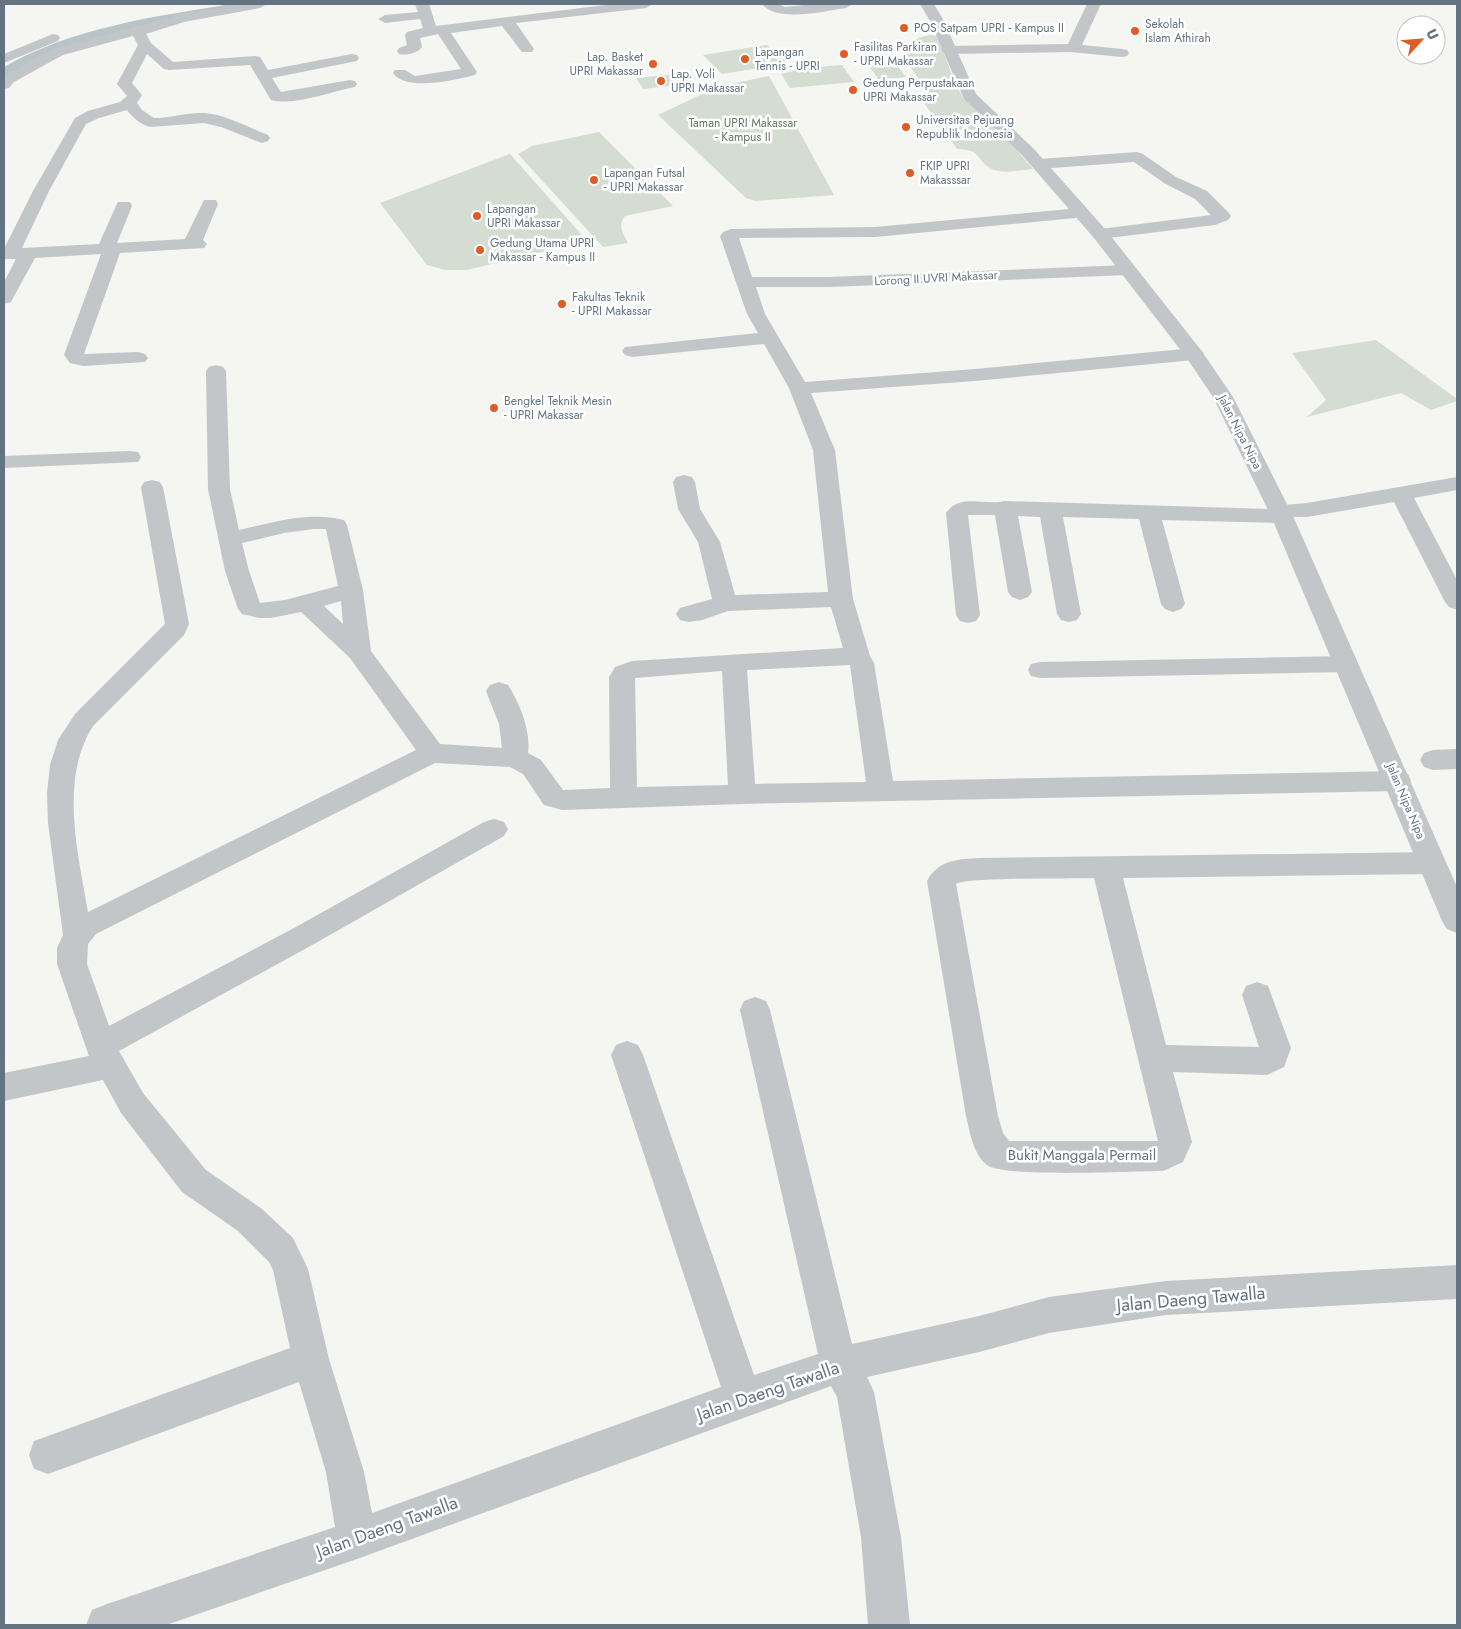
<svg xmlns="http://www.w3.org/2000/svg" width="1461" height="1629" font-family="Jost,sans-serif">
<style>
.green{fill:#d5dcd2}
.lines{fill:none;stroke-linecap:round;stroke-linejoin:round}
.canal{fill:#b9c4c8;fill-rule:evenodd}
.minor{fill:#c2c6c9;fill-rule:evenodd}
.tertiary{fill:#c2c6c9;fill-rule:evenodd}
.poi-dot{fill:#df5c27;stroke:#fff;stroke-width:2}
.labels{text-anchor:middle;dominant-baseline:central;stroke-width:5;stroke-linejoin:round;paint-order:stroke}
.far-poi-label{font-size:12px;fill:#647381;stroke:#fff;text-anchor:start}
.far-park-label{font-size:12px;fill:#667963;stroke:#fff}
.far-street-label{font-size:12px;fill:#647381;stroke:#fff}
.street-label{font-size:15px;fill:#647381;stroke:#fff}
.near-street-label{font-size:18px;fill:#647381;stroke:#fff}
</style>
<rect width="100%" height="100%" fill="#f5f5f1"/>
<path class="green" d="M931,35l7,1 14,40 11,22 52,50 18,21c-13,1 -31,6 -43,-1 -16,-10 -7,-18 -33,-19l-36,-50 8,-7 -27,-36c5,-13 16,-20 29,-21z
M767,45l20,18 -65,11 -19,-19z
M894,61l12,16 -27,3 -12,-17z
M842,65l12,17 -64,6 -9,-14 24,-6z
M678,74l7,10 -42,5 -7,-11z
M769,76l65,119 -79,6 -9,-3 -88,-83 59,-28z
M599,132l74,74 -48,10c-8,10 -2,17 3,27l-25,4 -85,-93 14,-8z
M510,154l70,79 3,9 -116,28h-22l-18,-5 -47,-62z
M1376,340l81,59v2l-26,9 -30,-17 -94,24 19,-17 -34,-47z"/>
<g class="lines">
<path class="canal" d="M231,4h30l-7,4 -96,17 -60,13 -32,10 -62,30v-11c70,-40 149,-50 227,-63z"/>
<path class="minor" d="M239,4h28l-7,4 -76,14 -38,12 5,9 22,19 82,-6 5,1 8,13 84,-16 5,1 2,3 -2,3 -85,17 9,14 69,-12 5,1 2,3 -2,3 -5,1c-22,5 -58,18 -79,12l-21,-35 -81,5 -5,-1 -17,-15 -15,29 10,12 -5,8 5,7 12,8c17,0 34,-6 51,-5 22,2 42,14 63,22l2,3 -2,3 -6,2 -41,-16 -17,-4 -54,4c-10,-3 -17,-9 -23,-17l-28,8 -13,6 -37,67 -27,57 77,-4 17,-38 2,-4h12l2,4 -15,37 68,-4 19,-39h12l2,4 -15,36 4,4 -3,4 -84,5 -36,101 54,-2 7,2 3,4 -3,4 -62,4 -13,-3 -6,-8 37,-101 -66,4 -22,40 -2,4 -7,2v-22l12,-23h-12v-10l29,-58 42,-73 13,-7 32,-9 7,-6 -10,-12 21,-39 -5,-9 -70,19 -49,27 -5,6 -5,1v-13l49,-27 130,-35z
M415,4h14l7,22 178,-22h39l-7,4 -130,15 18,26 -2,3h-10l-20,-26 -51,7 26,39 -2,3c-20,5 -69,17 -82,-2l2,-3h10l10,6 46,-7 -23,-35 -18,4 2,9c-4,6 -16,9 -23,7l-2,-3 2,-3 8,-3 -2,-10 2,-3 16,-4 -3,-9 -35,4 -7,-4 7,-4 33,-3z
M762,4h16l7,3 28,-3h40l-7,4c-22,3 -69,15 -84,-4z
M1087,4h14l-19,41 40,4 5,1 2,3 -2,3 -5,1 -52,-5 -121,2 -5,-1 -2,-3 2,-3 5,-1 119,-2z
M53,34l5,1 2,3 -2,3 -54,22v-9z
M1137,152l6,2 33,23 31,14 21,21 3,4 -3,4 -13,5 -115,14 -6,-1 -3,-4 3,-4 6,-1 111,-14 -16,-16 -31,-16 -30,-21 -95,7 -6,-2 -2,-3 2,-3 6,-2z
M1080,208l6,1 3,4 -3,4 -211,20 -136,1 13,39h77l298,-12 6,1 3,4 -3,4 -6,1 -298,12h-73l9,27 40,68 170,-13 219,-21 7,2 3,4 -3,4 -7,2 -219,21 -164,12 24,57 18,149 17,57 4,7 19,118 505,-10 10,3 3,7 -3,7 -10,3 -656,13 -180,6 -18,-5 -21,-31 -13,-7 -75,-4 -339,171 -8,10 -1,20 22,62 185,-98 190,-106 10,-3 10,3 4,7 -4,7 -190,108 -195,107 24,42 63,77 56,39 31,29 15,31 21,90 35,113 8,41 349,-126 -110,-332 5,-10 11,-4 11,4 5,10 111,320 64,-21 -78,-344 4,-9 11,-4 11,4 4,9 82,334 127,-28 70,-19 117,-16 291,-16v34l-291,16 -117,18 -70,19 -112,25 7,15 27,145 9,88h-42l-7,-88 -24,-140 -6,-11 -474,173 -191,66h-80l6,-15 15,-6 228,-77 -9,-55 -27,-90 -251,92 -14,-5 -5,-14 5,-14 14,-5 242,-88 -17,-78 -4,-8 -31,-31 -56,-39 -61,-79 -18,-33 -99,21v-28l85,-17 -32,-92v-16l6,-13 -15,-112 -1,-30 3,-28 8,-25 17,-26 90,-90 -24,-137 3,-5 8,-2 8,2 3,5 26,137 -5,11 -91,91c-34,54 -15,127 -5,186l328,-162 -66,-92 -49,-46 -30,6h-12l-17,-4 -4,-5 -13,-38 -17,-82 -2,-118 3,-4 7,-2 7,2 3,4 4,118 9,41c36,-8 69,-19 105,-10l3,5 16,65 8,61 69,93 62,4 -3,-24 -13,-33 4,-6 9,-3 9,3c12,19 23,46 20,68l13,7 22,30 47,-2 -1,-111 6,-10 17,-6 211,-13 -12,-41 -103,4 -26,9 -14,2 -8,-2 -4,-6 4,-6 32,-9 -14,-57 -20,-33 -5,-27 3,-5 8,-2 8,2 3,5 5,27 20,33 15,53 93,-3 -15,-142 -24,-62 -25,-44 -132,13 -7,-2 -3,-4 3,-4 133,-14 -11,-19 -27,-78 3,-4 8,-3 144,-2zM314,529h12l12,57 -53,14 -25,3 -11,-32 -7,-28 42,-10zM341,601l2,23 -19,-18zM850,665l16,117 -111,2 -8,-114zM722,671l6,114 -91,2 -2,-109z
M130,451l8,1 3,5 -3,5 -134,6v-12z
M1457,477v13l-43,8 43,82v30l-8,-3 -4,-5 -51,-100 -87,15h-15l-2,4 -8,2 -120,-3 23,84 -4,5 -8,3 -8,-3 -4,-5 -22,-85 -76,-2 18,97 -4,6 -8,2 -8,-2 -4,-6 -17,-97 -22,-1 14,76 -4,5 -8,3 -8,-3 -4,-5 -13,-77h-27l12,100 -4,6 -8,2 -8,-2 -4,-6 -10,-102c14,-20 39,-7 59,-12l264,8 2,-3 36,-3z
M1346,656l9,2 3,6 -3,6 -9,2 -306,6 -9,-2 -3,-6 3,-6 9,-2z
M1457,749v20l-24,1 -9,-3 -4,-7 4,-7 9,-3z
M1432,852l10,3 4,8 -4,8 -10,3 -309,4 43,167 93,2 -17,-52 4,-9 11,-4 11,4 23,62 -7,19 -17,8 -94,-3 19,70 -9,20 -20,9c-29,0 -159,7 -176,-6 -14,-11 -17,-33 -21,-49l-39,-235c11,-21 31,-22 53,-23zM1094,878l64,263h-149l-6,-8 -5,-17 -42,-232c10,-7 118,-5 138,-6z"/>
<path class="tertiary" d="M920,4h14l10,17 32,73 58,55 72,81 95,120 32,47 60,119 164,371v46l-10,-4 -5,-8 -171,-405 -58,-119 -27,-40 -92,-119 -72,-83 -58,-56 -34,-78z"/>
</g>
<g class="poi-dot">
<circle cx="904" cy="28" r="5"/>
<circle cx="1135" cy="31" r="5"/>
<circle cx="844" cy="54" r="5"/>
<circle cx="745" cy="59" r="5"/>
<circle cx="653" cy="64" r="5"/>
<circle cx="661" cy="81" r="5"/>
<circle cx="853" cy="90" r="5"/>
<circle cx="906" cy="127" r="5"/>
<circle cx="910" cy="173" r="5"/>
<circle cx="594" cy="180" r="5"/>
<circle cx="477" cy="216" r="5"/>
<circle cx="480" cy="250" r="5"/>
<circle cx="562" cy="304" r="5"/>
<circle cx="494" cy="408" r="5"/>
</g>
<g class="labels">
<g class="far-poi-label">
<text x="1145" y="24">Sekolah<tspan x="1145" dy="14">Islam Athirah</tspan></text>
<text x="914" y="28">POS Satpam UPRI - Kampus II</text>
<text x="854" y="47">Fasilitas Parkiran<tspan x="854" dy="14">- UPRI Makassar</tspan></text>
<text x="755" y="52">Lapangan<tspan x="755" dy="14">Tennis - UPRI</tspan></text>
<text x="643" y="57" text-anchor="end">Lap. Basket<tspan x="643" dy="14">UPRI Makassar</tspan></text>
<text x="671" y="74">Lap. Voli<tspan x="671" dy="14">UPRI Makassar</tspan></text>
<text x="863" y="83">Gedung Perpustakaan<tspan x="863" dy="14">UPRI Makassar</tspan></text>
<text x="916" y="120">Universitas Pejuang<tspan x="916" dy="14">Republik Indonesia</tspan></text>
<text x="920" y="166">FKIP UPRI<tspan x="920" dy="14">Makasssar</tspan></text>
<text x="604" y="173">Lapangan Futsal<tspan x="604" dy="14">- UPRI Makassar</tspan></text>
<text x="487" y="209">Lapangan<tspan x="487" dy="14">UPRI Makassar</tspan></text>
<text x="490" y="243">Gedung Utama UPRI<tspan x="490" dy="14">Makassar - Kampus II</tspan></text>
<text x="572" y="297">Fakultas Teknik<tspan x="572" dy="14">- UPRI Makassar</tspan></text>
<text x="504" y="401">Bengkel Teknik Mesin<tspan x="504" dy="14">- UPRI Makassar</tspan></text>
</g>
<g class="far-park-label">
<text x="743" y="123">Taman UPRI Makassar<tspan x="743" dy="14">- Kampus II</tspan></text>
</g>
<g class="far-street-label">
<text transform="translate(936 278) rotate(-3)">Lorong II UVRI Makassar</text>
<text transform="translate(1240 432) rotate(63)">Jalan Nipa Nipa</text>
<text transform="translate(1406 801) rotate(67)">Jalan Nipa Nipa</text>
</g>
<g class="street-label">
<text x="1082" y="1155">Bukit Manggala Permail</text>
</g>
<g class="near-street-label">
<text transform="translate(1191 1299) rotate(-5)">Jalan Daeng Tawalla</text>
<text transform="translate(768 1391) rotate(-19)">Jalan Daeng Tawalla</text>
<text transform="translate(387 1527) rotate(-20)">Jalan Daeng Tawalla</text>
</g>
</g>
<rect width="1461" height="1629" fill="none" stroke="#647381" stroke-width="10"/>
<g transform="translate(1421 40) rotate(64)"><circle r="24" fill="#ffffff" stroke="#c1c7cd"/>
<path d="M0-4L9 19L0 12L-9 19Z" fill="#df5c27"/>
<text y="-8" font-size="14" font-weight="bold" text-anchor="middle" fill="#647381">U</text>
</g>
</svg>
